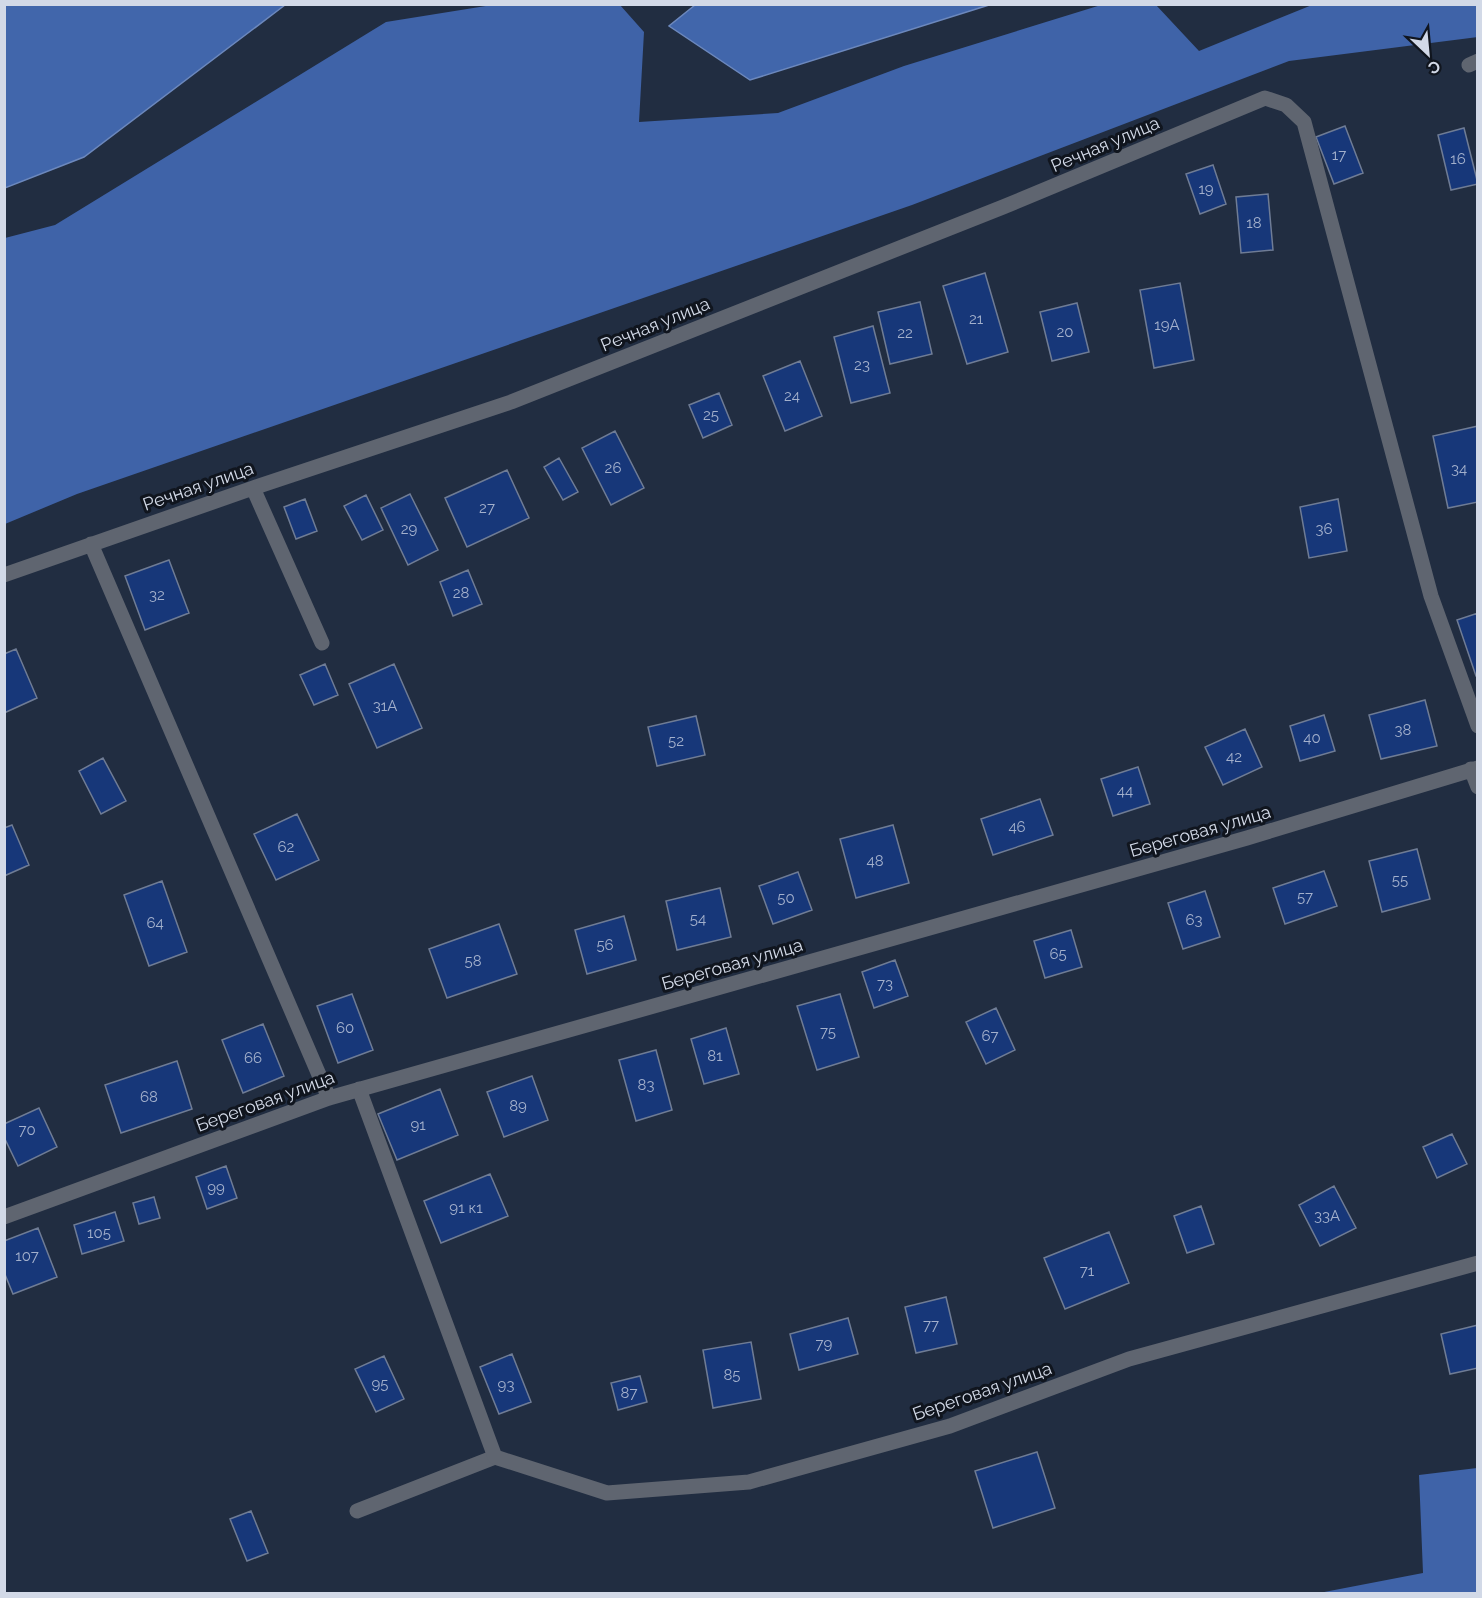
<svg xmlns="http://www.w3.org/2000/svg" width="1482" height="1598" font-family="Raleway,sans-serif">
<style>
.forest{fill:#3f63a8}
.water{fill:#4166ab;stroke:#6c88bd;stroke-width:1.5}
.building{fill:#173779;stroke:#6f7c95;stroke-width:1.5}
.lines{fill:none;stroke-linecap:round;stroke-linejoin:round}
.service{stroke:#5f6570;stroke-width:15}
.minor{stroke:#5f6570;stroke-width:15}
.labels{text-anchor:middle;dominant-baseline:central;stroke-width:6;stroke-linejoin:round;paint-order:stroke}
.number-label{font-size:15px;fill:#a3b0cc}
.street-label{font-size:18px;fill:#d2d9e7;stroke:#10151e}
</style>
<rect width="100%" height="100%" fill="#212d41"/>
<path class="forest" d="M492,5h128l24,27 -5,90 139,-9 126,-47 197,-61h55l43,46 113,-46h165l1,32 -189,24 -377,144 -835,289 -72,30v-286l50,-13 331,-203z
M1477,1468v125h-158l104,-20 -4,-98z"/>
<path class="water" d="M5,4h280v1l-201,152 -79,31z
M695,5v-1l294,1 -239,75 -81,-54z"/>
<path class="building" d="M1345,126l18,47 -29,11 -18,-47z
M1464,128l14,56 -27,6 -13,-55z
M1213,165l13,39 -26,10 -14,-40z
M1268,194l5,56 -32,3 -5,-56z
M985,273l23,79 -41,12 -24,-78z
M1180,283l14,77 -40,8 -14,-78z
M920,302l12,52 -42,10 -12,-52z
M1077,303l12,49 -37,9 -12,-49z
M873,326l17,67 -39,10 -17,-66z
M800,361l22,55 -37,15 -22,-55z
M719,393l13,32 -29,13 -14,-33z
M1478,426v76l-30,6 -15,-72z
M615,431l29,57 -33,17 -29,-57z
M559,458l19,34 -15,8 -19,-33z
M507,470l22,48 -62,29 -22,-49z
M410,494l28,56 -30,15 -27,-57z
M366,495l17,35 -21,10 -18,-34z
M305,499l12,32 -21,8 -12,-32z
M1338,499l9,52 -38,7 -9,-51z
M169,560l20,53 -44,17 -20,-54z
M468,570l14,34 -29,12 -13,-34z
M1478,613v63h-2l-19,-56z
M16,649l21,49 -33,15v-59z
M325,664l13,31 -24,10 -14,-30z
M394,664l28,64 -45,20 -28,-64z
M1425,700l12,46 -56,13 -12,-44z
M1324,715l11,36 -35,10 -10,-35z
M696,716l9,39 -48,11 -9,-39z
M1245,729l17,38 -39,18 -18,-38z
M103,758l23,43 -25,13 -22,-43z
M1138,767l12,37 -37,12 -12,-37z
M1040,799l13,36 -60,20 -12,-36z
M297,814l22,46 -43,20 -22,-46z
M12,825l17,40 -25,11v-48z
M893,825l16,58 -53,15 -16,-59z
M1417,849l13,50 -48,13 -13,-51z
M1324,871l13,35 -52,18 -12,-36z
M798,872l14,38 -39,14 -14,-38z
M162,881l25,71 -38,14 -25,-71z
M720,888l11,49 -54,13 -11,-49z
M1205,891l15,46 -37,12 -15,-46z
M624,916l12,44 -49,14 -12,-44z
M499,924l18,50 -70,24 -18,-49z
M1071,930l11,37 -37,11 -11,-37z
M895,960l13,36 -34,12 -12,-36z
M352,994l21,56 -35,13 -21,-57z
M840,994l19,63 -42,13 -20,-64z
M996,1008l19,42 -29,14 -20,-42z
M263,1024l21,52 -41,17 -21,-53z
M726,1028l13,46 -35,10 -13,-45z
M656,1050l16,60 -36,11 -17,-61z
M177,1061l15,48 -71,24 -16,-48z
M532,1076l16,44 -44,17 -17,-45z
M440,1089l18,46 -61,25 -19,-46z
M39,1108l18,39 -39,19 -14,-29v-13z
M1452,1134l15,30 -30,14 -14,-31z
M226,1166l11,32 -30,11 -11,-32z
M490,1174l18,42 -67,27 -17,-42z
M1334,1186l22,42 -36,18 -21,-41z
M154,1197l6,21 -21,6 -6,-21z
M1201,1206l13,38 -27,9 -13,-37z
M115,1212l9,29 -42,13 -8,-29z
M38,1228l19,49 -44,17 -9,-22v-31z
M1109,1232l20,51 -64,26 -21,-51z
M946,1297l11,47 -41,9 -11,-46z
M848,1318l10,36 -59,16 -9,-36z
M1478,1325v43l-28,6 -9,-40z
M751,1342l10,57 -48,9 -10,-58z
M512,1354l19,48 -32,12 -19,-47z
M384,1356l20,43 -28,13 -21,-43z
M640,1376l7,26 -29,8 -7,-27z
M1037,1452l18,56 -62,20 -18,-57z
M251,1511l17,42 -21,8 -17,-42z"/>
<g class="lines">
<path class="service" d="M357,1511l138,-54"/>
<path class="minor" d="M1469,65l9,-4
M253,488l69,155
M91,544l238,554
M4,575l249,-87 258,-86 492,-195 262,-109 21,7 18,17 127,474 47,130
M1471,769l7,18
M359,1089l136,368 112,36 142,-11 201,-56 179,-67 349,-96
M4,1217l325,-119 918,-260 231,-70"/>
</g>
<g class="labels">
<g class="number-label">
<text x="1339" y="155">17</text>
<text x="1458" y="159">16</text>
<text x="1206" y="189">19</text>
<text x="1254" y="223">18</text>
<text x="976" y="319">21</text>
<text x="1167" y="325">19А</text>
<text x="1065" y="332">20</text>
<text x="905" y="333">22</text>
<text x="862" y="365">23</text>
<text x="792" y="396">24</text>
<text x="711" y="415">25</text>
<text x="613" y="468">26</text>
<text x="1459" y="469">34</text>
<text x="487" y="508">27</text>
<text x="409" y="529">29</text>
<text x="1324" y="529">36</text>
<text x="461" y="593">28</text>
<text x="157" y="595">32</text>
<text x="385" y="706">31А</text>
<text x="1403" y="730">38</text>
<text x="1312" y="738">40</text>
<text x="676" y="741">52</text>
<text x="1234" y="757">42</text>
<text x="1125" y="791">44</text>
<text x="1017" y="827">46</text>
<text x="286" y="847">62</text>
<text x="875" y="861">48</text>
<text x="1400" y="880">55</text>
<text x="1305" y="897">57</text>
<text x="786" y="898">50</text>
<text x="698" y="919">54</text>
<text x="1194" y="920">63</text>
<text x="155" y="923">64</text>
<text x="605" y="945">56</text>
<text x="1058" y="954">65</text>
<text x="473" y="961">58</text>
<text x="885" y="984">73</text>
<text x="345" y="1028">60</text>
<text x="828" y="1032">75</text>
<text x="990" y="1036">67</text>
<text x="715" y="1056">81</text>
<text x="253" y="1058">66</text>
<text x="646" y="1085">83</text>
<text x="149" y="1097">68</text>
<text x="518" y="1106">89</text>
<text x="418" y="1125">91</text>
<text x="27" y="1130">70</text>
<text x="216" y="1188">99</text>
<text x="466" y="1208">91 к1</text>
<text x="1327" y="1216">33А</text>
<text x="99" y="1233">105</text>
<text x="27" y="1256">107</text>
<text x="1087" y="1271">71</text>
<text x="931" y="1325">77</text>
<text x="824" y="1344">79</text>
<text x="732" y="1375">85</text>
<text x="380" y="1384">95</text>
<text x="506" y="1385">93</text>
<text x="629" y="1393">87</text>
</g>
<g class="street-label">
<text transform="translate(1105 144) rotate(-23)">Речная улица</text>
<text transform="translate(655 324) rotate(-22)">Речная улица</text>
<text transform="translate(198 486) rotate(-19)">Речная улица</text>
<text transform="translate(1200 831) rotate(-16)">Береговая улица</text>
<text transform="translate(732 964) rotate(-16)">Береговая улица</text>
<text transform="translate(265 1101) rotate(-20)">Береговая улица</text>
<text transform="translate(982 1391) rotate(-19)">Береговая улица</text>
</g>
</g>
<rect width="1482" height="1598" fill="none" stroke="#d2d9e7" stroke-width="12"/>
<g transform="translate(1428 54) rotate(154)" stroke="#10151e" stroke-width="4.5" paint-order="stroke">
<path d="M0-4.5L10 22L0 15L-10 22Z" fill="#d2d9e7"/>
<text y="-9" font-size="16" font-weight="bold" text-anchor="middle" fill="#d2d9e7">С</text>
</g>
</svg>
